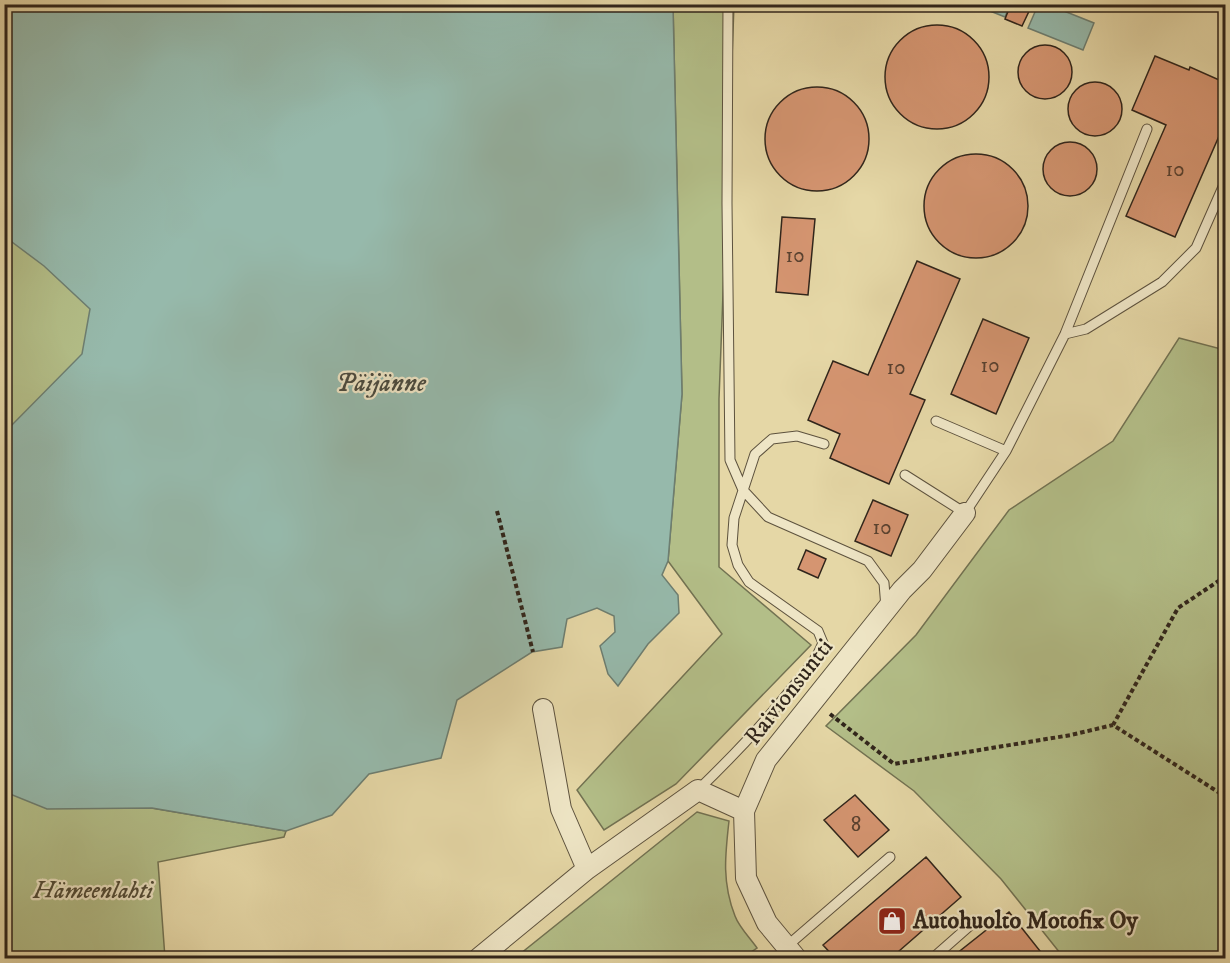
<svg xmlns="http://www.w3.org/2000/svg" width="1230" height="963" font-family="'IM FELL DW Pica',serif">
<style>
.green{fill:#b3be88;stroke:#727252;stroke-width:1.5}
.water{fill:#96b9ab;stroke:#6d7e71;stroke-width:1.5}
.building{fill:#d59571;stroke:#30251b;stroke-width:1.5}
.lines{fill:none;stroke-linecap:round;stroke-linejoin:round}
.service-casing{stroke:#5d523e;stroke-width:11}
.minor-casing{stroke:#5d523e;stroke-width:22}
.path{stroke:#30251b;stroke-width:4;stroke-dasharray:4.5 3;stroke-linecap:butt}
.service{stroke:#eee5c5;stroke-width:9}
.minor{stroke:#eee5c5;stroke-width:20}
.labels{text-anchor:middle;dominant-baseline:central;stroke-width:4.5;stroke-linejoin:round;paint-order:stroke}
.number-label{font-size:21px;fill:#594130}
.street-label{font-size:24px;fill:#30251b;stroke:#eee5c5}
.park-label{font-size:24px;font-style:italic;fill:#514b36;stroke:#eee5c5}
.poi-label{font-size:24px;font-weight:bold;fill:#30251b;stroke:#eee5c5;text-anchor:start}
.water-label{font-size:26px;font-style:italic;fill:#4a4a3f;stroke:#eee5c5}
</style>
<rect width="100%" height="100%" fill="#e5d7a6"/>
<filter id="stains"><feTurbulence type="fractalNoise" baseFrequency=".00333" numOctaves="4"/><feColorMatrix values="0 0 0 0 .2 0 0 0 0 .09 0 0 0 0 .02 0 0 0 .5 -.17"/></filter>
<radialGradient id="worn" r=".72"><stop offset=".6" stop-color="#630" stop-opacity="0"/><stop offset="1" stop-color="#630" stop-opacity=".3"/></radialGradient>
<path class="green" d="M25,4l160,232 -33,572 134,23 -2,6 -126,25 7,96h-160l-1,-953z
M673,5h61l-15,394v168l92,78 -135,139 -72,46 -27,-40 145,-156 -54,-73 14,-167z
M1179,338l46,12v608h-161l-63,-79 -87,-88 -88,-65 90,-91 93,-125 104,-69z
M697,812l32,9c-4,35 -7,62 6,95 4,11 15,22 22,32l-15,10h-227z"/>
<path class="water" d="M5,4l668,1 9,389 -14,167 -6,14 16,20 1,18 -31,31 -30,42 -10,-12 -8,-28 15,-14 -1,-16 -17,-8 -30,11 -5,28 -30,5 -75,48 -16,58 -72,16 -37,41 -46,16 -134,-23 -105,1 -42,-17v-360l77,-78 8,-45 -46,-43 -32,-24 -7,-12z
M975,5h35l-5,12z
M1038,5h11l45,18 -11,27 -55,-22z"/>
<path class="building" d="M1011,4l21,1 -10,21 -17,-7z
M885 77a52 52 0 1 1 104 0a52 52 0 1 1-104 0Z
M1018 72a27 27 0 1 1 54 0a27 27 0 1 1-54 0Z
M1155,56l34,14 1,-3 36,16v37l-51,117 -49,-21 40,-91 -34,-15z
M1068 109a27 27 0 1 1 54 0a27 27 0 1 1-54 0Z
M765 139a52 52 0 1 1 104 0a52 52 0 1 1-104 0Z
M1043 169a27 27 0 1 1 54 0a27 27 0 1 1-54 0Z
M924 206a52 52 0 1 1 104 0a52 52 0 1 1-104 0Z
M782,217l33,2 -7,76 -32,-3z
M917,261l43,18 -50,115 15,6 -36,84 -59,-26 10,-24 -32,-14 25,-59 35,14z
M983,319l46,19 -33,76 -45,-20z
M873,500l35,15 -17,41 -36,-15z
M806,550l20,9 -8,19 -20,-9z
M855,795l34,35 -31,27 -34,-37z
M926,857l35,40 -70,61h-56l-12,-13z
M1009,912l35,44 -3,2h-90z"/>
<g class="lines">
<g class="service-casing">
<path id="service" d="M728,4l-1,199 3,257 13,30 25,27 100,44 16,22 2,25
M1065,334l21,-5 76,-47 34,-34 30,-68
M936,421l70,30
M905,475l60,38 41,-62 59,-117 82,-205
M698,790c33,-32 65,-65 94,-102 12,-14 24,-27 31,-45l-5,-12 -69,-49 -11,-17 -6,-20 2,-27 21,-64 17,-15 25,-3 27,8
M786,947l104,-90
M933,958l42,-37"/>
</g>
<g class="minor-casing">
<path id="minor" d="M587,869l111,-79 46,21
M479,958l108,-89 -26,-60 -18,-100
M796,958l-29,-35 -21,-45 -2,-67 22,-51 136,-170 20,-20 43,-57"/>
</g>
<path class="path" d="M497,511l36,141
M1226,576l-48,32 -65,117 113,72
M830,714l64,50 177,-29 42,-10"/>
<use href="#service" class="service"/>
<use href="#minor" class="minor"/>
</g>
<defs>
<g id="shop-square" transform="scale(1.5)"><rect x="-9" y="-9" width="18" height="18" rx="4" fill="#8f2418" stroke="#eee5c5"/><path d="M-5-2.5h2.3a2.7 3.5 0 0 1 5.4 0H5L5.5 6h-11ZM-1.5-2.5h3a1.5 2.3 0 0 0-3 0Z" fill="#fff"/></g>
</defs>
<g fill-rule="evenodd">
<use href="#shop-square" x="892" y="921"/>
</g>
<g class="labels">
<g class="number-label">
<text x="1175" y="170">10</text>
<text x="795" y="256">10</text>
<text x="990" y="366">10</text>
<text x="896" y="368">10</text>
<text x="882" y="528">10</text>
<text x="856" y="825">8</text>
</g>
<g class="street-label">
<text transform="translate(789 692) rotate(-52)">Raivionsuntti</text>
</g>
<g class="park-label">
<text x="93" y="891">Hämeenlahti</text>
</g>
<g class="poi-label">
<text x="913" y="921">Autohuolto Motofix Oy</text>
</g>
<g class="water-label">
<text x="381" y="383">Päijänne</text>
</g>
</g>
<rect width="1230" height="963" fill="none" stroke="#e5d7a6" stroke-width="24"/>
<rect x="6" y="6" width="1218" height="951" fill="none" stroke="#30251b" stroke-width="3"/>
<rect x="12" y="12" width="1206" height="939" fill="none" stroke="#30251b" stroke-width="1.5"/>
<rect width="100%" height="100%" filter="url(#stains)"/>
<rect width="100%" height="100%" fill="url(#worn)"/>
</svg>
